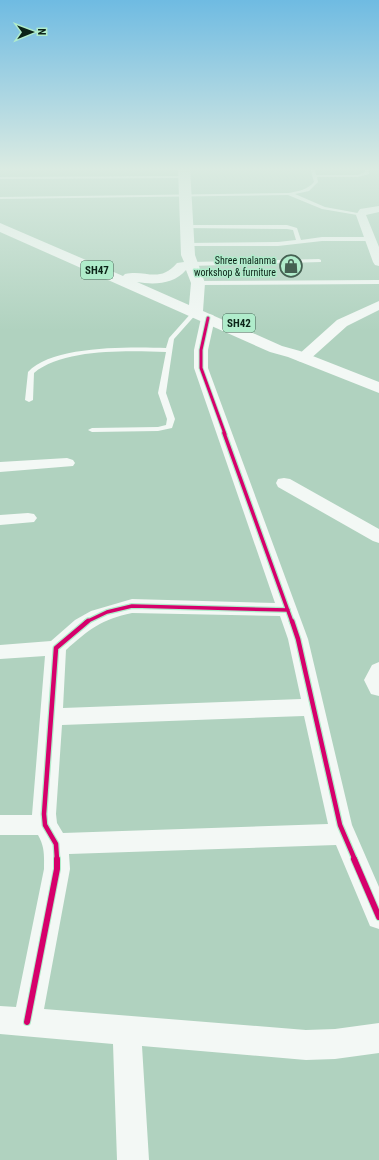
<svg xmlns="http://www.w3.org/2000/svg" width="379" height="1160" font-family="'Roboto Condensed',sans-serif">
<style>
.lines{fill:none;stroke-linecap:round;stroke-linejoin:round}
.lane{fill:#f3f8f5;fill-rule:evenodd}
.street{fill:#f3f8f5;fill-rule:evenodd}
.primary{fill:#f3f8f5;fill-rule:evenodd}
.cycleway-far3-casing{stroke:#b0eccb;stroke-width:5}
.cycleway-far2-casing{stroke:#b0eccb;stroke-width:6}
.cycleway-far1-casing{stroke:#b0eccb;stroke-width:7}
.cycleway-casing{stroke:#b0eccb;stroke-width:8}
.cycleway-far3{stroke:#d6006c;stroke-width:3}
.cycleway-far2{stroke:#d6006c;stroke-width:3.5}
.cycleway-far1{stroke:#d6006c;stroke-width:4.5}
.cycleway{stroke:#d6006c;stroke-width:6}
.labels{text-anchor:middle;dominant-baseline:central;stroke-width:3;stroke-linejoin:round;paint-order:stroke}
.far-poi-label{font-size:10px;fill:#0c2418;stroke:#b0eccb;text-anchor:end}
.shield{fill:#b0eccb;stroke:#3d604e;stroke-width:1}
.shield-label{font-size:11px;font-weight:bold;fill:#0c2418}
</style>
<rect width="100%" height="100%" fill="#b0d2bf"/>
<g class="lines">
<path class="lane" d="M310,168h4l2,7h42l7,-3v-4h4v6l-11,3h-41l1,5 -9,9 -14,3 30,13 38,7v2l-41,-7 -34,-14 -288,4v-2l289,-4c10,-2 18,-3 25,-11z
M187,176v2h-2l-185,1v-2z
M187,225h100l10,3 4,12 21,-3h48l3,2 -3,2h-48l-44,5h-91l-2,-1v-2l93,-1 18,-2 -3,-10 -6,-1 -102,-1 -1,-1z
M319,259l2,1v2l-130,4 -3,-2 3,-2z
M379,280v4l-181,1 -3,-2 3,-2z
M193,311l5,1 -24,27 -8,54 9,26 -3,9 -14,3 -66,1 -4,-2 4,-2 66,-1 8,-2 1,-6 -9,-26 8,-41c-37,-1 -102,-4 -132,21l-1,27 -4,2 -4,-2 3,-28c24,-27 104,-25 138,-24l3,-10z"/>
<path class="street" d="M379,206v6l-13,3 13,32v19l-4,-1 -2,-3 -17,-47 4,-6z
M379,301v9l-32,16 -39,35 -5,1 -5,-1 -2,-3 2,-3 39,-35z
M208,314l5,1 2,3 -7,32v18l100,271 44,186 27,62v42l-9,-3 -34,-81 -267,9 1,15 -26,140 262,21 29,-1 44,-6v30l-44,6 -29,1 -164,-14 7,114h-32l-4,-116 -113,-10v-28l16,1 28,-138c0,-13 1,-22 -6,-34h-38v-20h32l13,-159 -45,3v-14l51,-4 24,-21 16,-9 41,-12 143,4 -81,-235v-18l7,-32 2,-3zM132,613l148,3 8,23 13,60 -238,9 3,-58c22,-20 36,-31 66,-37zM304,716l24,108 -265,9 -6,-10 -1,-9 6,-89z
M67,458l6,2 2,3 -2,3 -73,6v-10z
M284,478l6,1 89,50v14l-6,-2 -95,-54 -2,-4 2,-4z
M28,513l6,1 3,4 -3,4 -34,3v-10z
M379,662v34l-8,-2 -7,-14 8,-15z"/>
<path class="primary" d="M178,168h12l5,87 10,28 -2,28 79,35 18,5 79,31v11l-91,-36 -18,-5 -270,-120v-9l123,53 2,-2c21,-5 34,10 52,-11l7,-1 -3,-7zM186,270l5,13 -2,22 -52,-23c18,3 37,2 49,-12z"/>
<g class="cycleway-far3-casing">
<path id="cycleway-far3" d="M208,318l-7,32v18l24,66"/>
</g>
<g class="cycleway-far2-casing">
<path id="cycleway-far2" d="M224,433l68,189
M86,622l21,-10 25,-6 156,4"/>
</g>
<g class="cycleway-far1-casing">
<path id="cycleway-far1" d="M292,621l6,18 42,186 15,35
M57,860l-1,-16 -11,-19 -1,-11 12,-166 32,-27"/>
</g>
<g class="cycleway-casing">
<path id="cycleway" d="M354,859l25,58
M27,1022l30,-153v-10"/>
</g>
<use href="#cycleway-far3" class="cycleway-far3"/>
<use href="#cycleway-far2" class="cycleway-far2"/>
<use href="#cycleway-far1" class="cycleway-far1"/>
<use href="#cycleway" class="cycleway"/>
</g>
<linearGradient id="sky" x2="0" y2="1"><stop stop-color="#6fbbe2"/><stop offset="0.51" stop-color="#dbebe2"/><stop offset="1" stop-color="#dbebe2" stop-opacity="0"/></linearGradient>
<rect width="379" height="331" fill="url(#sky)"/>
<defs>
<g id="shop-ring" transform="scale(1.15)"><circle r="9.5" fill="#b0eccb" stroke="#456152" stroke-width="1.5"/><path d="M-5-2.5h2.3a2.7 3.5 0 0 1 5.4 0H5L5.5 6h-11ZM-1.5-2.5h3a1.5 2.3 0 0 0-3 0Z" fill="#456152"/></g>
</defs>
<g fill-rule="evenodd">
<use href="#shop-ring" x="291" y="266"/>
</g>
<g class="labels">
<g class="far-poi-label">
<text x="276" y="260">Shree malanma<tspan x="276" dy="12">workshop &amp; furniture</tspan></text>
</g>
<g class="shield">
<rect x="81" y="261" width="32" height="18" rx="3"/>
<rect x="223" y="314" width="32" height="18" rx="3"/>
</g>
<g class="shield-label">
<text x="97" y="270">SH47</text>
<text x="239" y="323">SH42</text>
</g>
</g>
<g transform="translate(32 32) rotate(89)" stroke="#b0eccb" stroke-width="3" paint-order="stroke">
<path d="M0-3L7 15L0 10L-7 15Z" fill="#0c2418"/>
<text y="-6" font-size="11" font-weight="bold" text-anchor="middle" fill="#0c2418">N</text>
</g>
</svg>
